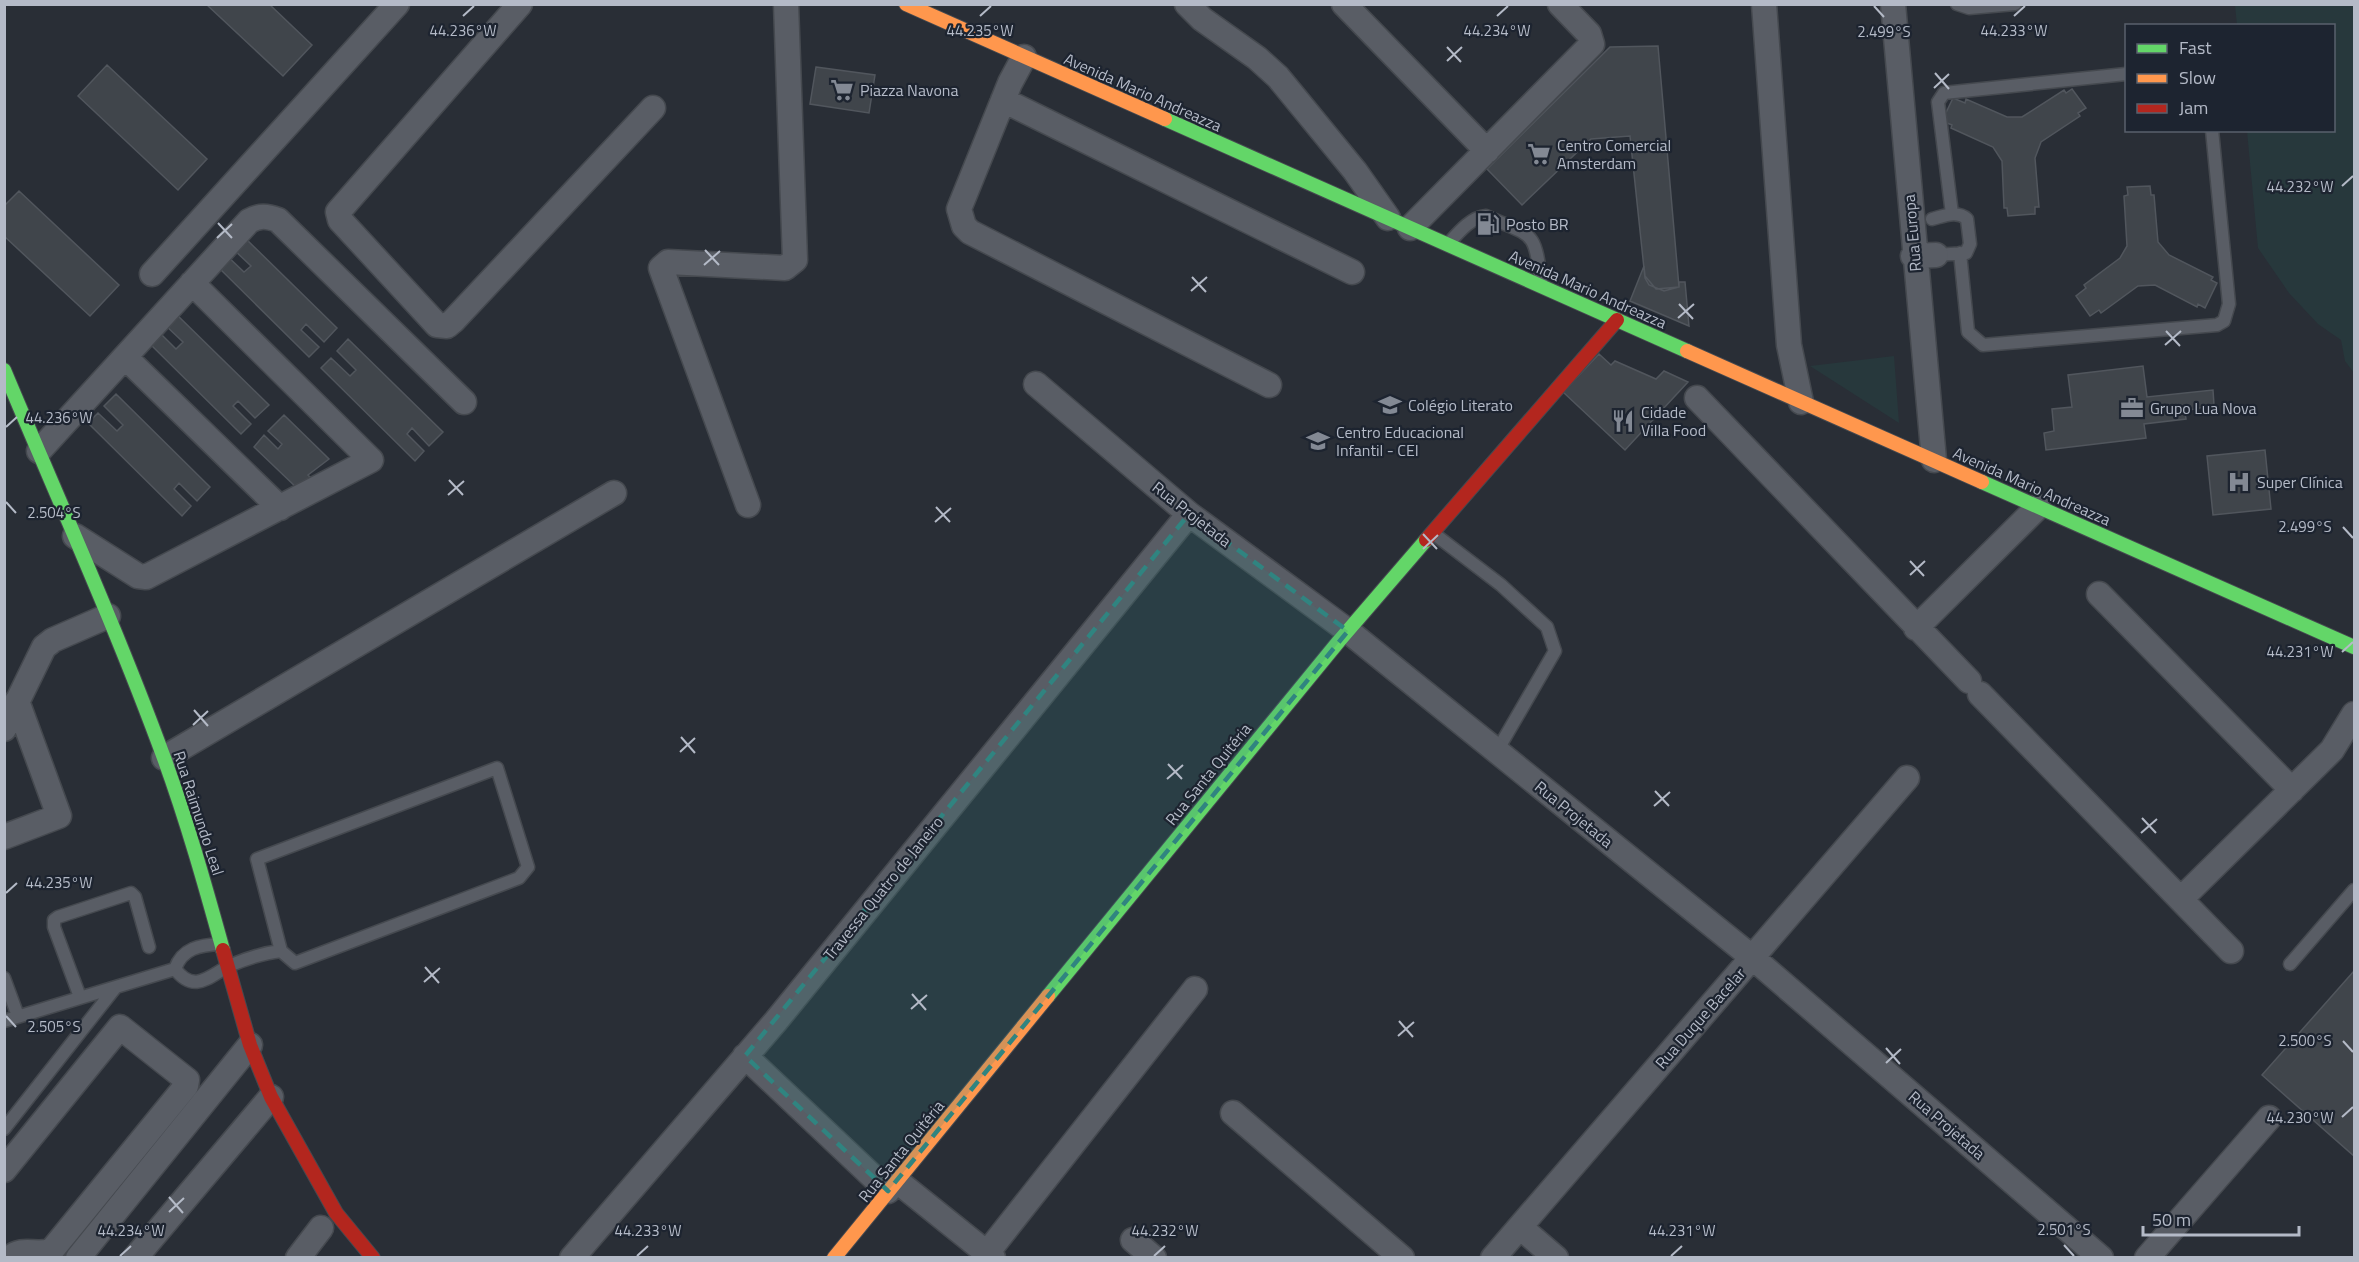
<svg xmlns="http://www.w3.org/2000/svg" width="2359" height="1262" font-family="'Titillium Web',sans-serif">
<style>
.green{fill:#27383c}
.building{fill:#40454b;stroke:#51565d;stroke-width:1.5}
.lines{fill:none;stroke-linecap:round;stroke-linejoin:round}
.lane-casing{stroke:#45494f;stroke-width:15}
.street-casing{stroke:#45494f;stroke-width:27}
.fast-casing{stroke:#45494f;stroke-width:16}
.slow-casing{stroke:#45494f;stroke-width:16}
.jam-casing{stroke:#45494f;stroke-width:16}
.lane{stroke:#595d65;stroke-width:12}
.street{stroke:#595d65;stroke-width:24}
.fast{stroke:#63d668;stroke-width:14}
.slow{stroke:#ff974d;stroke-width:14}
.jam{stroke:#b3261e;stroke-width:14}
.marked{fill:#308480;fill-opacity:0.2;stroke:#308480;stroke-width:4.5;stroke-dasharray:12 8;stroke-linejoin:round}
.ticks{fill:none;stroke:#b4bac7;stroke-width:2}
.labels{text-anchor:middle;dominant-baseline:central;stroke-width:4.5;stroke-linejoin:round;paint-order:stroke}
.poi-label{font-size:16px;fill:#b4bac7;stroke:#1d2430;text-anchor:start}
.street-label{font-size:16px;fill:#b4bac7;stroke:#1d2430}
.ticks-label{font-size:15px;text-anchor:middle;fill:#b4bac7;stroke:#1d2430;stroke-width:4.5;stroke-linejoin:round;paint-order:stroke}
</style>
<rect width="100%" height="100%" fill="#292e36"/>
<path class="green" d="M2235,5h119v368l-9,-12 -4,-21 -23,-16 -29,-31 -31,-45 -11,-117 87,-1v-104l-97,-1z
M1894,356l5,67 -89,-57z"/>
<path class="building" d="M206,4h63l43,41 -29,31z
M1658,46l21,241 -15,4 -15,-6 -4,-7 -15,-142 -39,3 -69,66 -35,-36 123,-122z
M107,65l100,94 -29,31 -100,-94z
M816,67l59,8 -6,38 -59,-9z
M2072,89l14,19 -8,5 2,3 -39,26 -6,16 4,49h-4v7l-27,2 -1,-8h-3l-2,-47 -9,-14 -42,-19 1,-3 -10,-4 11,-23 12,5 1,-4 41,18h15l42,-27 2,3z
M2150,186l1,9h3l4,47 11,13 44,22 -2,3 6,3 -12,25 -7,-4 -1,3 -42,-22 -17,1 -37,27 -2,-3 -9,6 -14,-20 10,-8 -2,-3 36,-27 7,-12 -3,-50 4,-1 -1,-8z
M19,191l100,94 -29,31 -86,-80v-30z
M242,235l95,93 -13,14 -18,-18 -5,6 18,17 -10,10 -94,-93 10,-10 19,18 7,-6 -20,-19z
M1644,266l1,10 11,13 23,-2v-5h6l4,44 -59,-25z
M174,312l95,93 -14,13 -17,-17 -5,5 18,18 -10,10 -94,-93 10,-11 19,19 7,-7 -20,-19z
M348,339l95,93 -14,14 -17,-18 -5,6 17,17 -9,10 -94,-93 10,-10 19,18 6,-6 -19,-19z
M1599,354l12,11 4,-4 41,18 8,-8 24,11 -63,68 -62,-58z
M2143,366l4,31 66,-7 1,15 -29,6 1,8 -42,5 2,14 -100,12 -2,-17 10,-2 -2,-22 20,-2 -4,-32z
M116,394l94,93 -13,14 -18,-18 -5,6 17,17 -9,10 -94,-93 10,-10 19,18 6,-6 -19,-19z
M284,415l45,44 -21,16 3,3 -12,12 -45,-43 10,-12 14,14 4,-5 -14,-13z
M2265,450l6,59 -58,6 -6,-59z
M2354,971v185l-92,-81z"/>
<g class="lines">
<g class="lane-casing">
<path id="lane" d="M1957,4l12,4 46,-4
M1952,214l-14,-112 6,-9 182,-19
M1932,219c12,-3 25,-9 35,0l3,25 -4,9 -30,2
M1449,243c9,-10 22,-26 37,-27 46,21 49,12 55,66
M1960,253l8,79 15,13 234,-20 7,-4 5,-17 -17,-174
M1433,533l68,52 46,42 8,24 -58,100
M497,768l31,99 -9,11 -224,85 -14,-12 -24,-92z
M221,944c-21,1 -39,4 -46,25 20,26 35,6 56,-4 17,-7 32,-12 50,-14
M2290,964l64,-74
M4,978l14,38
M80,997l-26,-70v-7l4,-3 73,-24 4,4 14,50
M4,1021l171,-52
M4,1129l111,-141"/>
</g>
<g class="street-casing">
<path id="street" d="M520,4l-182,208 2,8 97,105 10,1 6,-5 200,-213
M1187,4l15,15 55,39 21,19 77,94 33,47
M1344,4l143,147
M1764,4l25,341 12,57
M1893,4l41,456
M1024,57l-14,26 -51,126 5,17 6,6 299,153
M1003,100l349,172
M1410,228l182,-184 -3,-10 -29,-30
M1913,256l23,-1
M152,274l245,-270
M125,357l155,151
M1036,384l153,130 159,117 405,327 348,300
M1697,398l272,283
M39,451l210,-230c11,-6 18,-5 29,-1l186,182
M748,505l-87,-237 7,-6 117,6 10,-8 -9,-256
M75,536l63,40 8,1 225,-117 -179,-177
M2099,594l193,196
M1916,628l122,-121
M1980,694l251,257
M4,729l40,-82 9,-7 55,-24
M164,758l450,-265
M4,837l55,-21 -42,-115
M2181,899l151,-149 22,-36
M745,1056l143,135
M1233,1113l169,145
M4,1170l116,-143 67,53 -1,6 -134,164c-14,7 -29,-4 -42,8
M897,1181l96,77
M1520,1227l36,31
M1133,1240l21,18
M987,1253l208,-264
M78,1258l172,-213
M135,1258l136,-161
M298,1258l23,-30
M572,1258l204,-237 413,-507
M1493,1258l414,-480
M2147,1258l122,-140"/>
</g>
<g class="fast-casing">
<path id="fast" d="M1165,119l522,232
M4,370c54,129 112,257 160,388 23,63 41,127 59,192
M1982,482l372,165
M1048,996l291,-355 87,-101"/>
</g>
<g class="slow-casing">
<path id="slow" d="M906,4l259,115
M1687,351l295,131
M834,1258l214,-262"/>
</g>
<g class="jam-casing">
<path id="jam" d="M1426,540l191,-220
M223,950l27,95 21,52 65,116 37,45"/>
</g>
<use href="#lane" class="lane"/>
<use href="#street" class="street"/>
<use href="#fast" class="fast"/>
<use href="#slow" class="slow"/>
<use href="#jam" class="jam"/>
</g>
<path class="marked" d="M1189,514l159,117 -460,560 -143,-135z"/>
<path class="ticks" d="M1874,6l10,11M463,16l11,-10M980,16l11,-10M1497,16l11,-10M2014,16l11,-10M1447,47l14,15M1447,61l15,-14M1935,73l14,16M1934,88l15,-14M2342,186l11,-10M218,223l14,15M217,238l15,-14M705,250l14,15M704,265l16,-14M1192,277l14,15M1191,291l16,-14M1679,304l14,15M1678,318l16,-14M2166,331l14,15M2165,345l16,-14M6,427l11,-10M449,480l14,15M448,495l16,-14M6,502l10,11M936,507l14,15M935,522l16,-14M2343,527l10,11M1423,534l14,15M1423,549l15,-14M1910,561l14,15M1910,575l15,-14M2342,652l11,-10M194,710l14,16M193,725l15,-14M681,737l14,16M680,752l15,-14M1168,764l14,15M1167,779l16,-14M1655,791l14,15M1654,806l16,-14M2142,818l14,15M2141,833l16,-14M6,893l11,-10M425,967l14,16M424,982l16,-14M912,994l14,16M911,1009l16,-14M6,1016l10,11M1399,1021l14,16M1398,1036l16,-14M2343,1041l10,11M1886,1048l14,16M1886,1063l15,-14M2342,1117l11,-10M169,1197l14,16M169,1212l15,-14M2064,1245l10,11M120,1256l11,-10M637,1256l11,-10M1154,1256l11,-10M1671,1256l11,-10"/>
<defs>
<g id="supermarket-bare" transform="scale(1.8)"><path d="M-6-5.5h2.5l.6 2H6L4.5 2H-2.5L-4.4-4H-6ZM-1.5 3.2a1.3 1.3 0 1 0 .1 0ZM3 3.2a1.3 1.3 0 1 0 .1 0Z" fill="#838994" stroke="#1d2430" stroke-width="2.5" paint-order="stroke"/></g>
<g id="fuel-bare" transform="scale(1.8)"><path d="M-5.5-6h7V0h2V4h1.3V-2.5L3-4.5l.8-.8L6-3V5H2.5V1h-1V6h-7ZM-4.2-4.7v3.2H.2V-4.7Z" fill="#838994" stroke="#1d2430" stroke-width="2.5" paint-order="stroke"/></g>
<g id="school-bare" transform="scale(1.8)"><path d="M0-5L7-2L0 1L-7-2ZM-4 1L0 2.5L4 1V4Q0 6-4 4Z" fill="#838994" stroke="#1d2430" stroke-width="2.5" paint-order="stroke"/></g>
<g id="office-bare" transform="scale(1.8)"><path d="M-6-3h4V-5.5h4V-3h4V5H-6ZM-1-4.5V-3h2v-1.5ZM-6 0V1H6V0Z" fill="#838994" stroke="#1d2430" stroke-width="2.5" paint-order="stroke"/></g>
<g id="restaurant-bare" transform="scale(1.8)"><path d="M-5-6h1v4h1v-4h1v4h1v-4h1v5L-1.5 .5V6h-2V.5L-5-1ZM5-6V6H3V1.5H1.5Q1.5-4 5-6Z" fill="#838994" stroke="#1d2430" stroke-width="2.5" paint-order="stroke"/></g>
<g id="hospital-bare" transform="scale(1.8)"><path d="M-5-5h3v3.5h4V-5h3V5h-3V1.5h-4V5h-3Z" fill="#838994" stroke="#1d2430" stroke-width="2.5" paint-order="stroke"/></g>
</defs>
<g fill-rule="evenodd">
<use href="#supermarket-bare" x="842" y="90"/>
<use href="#supermarket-bare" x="1539" y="154"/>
<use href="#fuel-bare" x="1488" y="224"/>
<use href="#school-bare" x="1390" y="405"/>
<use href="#office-bare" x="2132" y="408"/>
<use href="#restaurant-bare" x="1623" y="421"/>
<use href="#school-bare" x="1318" y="441"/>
<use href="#hospital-bare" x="2239" y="482"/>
</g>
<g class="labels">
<g class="poi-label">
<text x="860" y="90">Piazza Navona</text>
<text x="1557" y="145">Centro Comercial<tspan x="1557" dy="18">Amsterdam</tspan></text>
<text x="1506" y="224">Posto BR</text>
<text x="1408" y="405">Colégio Literato</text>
<text x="2150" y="408">Grupo Lua Nova</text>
<text x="1641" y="412">Cidade<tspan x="1641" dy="18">Villa Food</tspan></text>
<text x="1336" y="432">Centro Educacional<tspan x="1336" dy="18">Infantil - CEI</tspan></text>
<text x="2257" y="482">Super Clínica</text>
</g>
<g class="street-label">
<text transform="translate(1143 92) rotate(24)">Avenida Mario Andreazza</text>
<text transform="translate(1912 233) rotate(-95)">Rua Europa</text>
<text transform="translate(1588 289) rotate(24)">Avenida Mario Andreazza</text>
<text transform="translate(2032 486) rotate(24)">Avenida Mario Andreazza</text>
<text transform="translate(1192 514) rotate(38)">Rua Projetada</text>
<text transform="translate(1208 774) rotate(-51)">Rua Santa Quitéria</text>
<text transform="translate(199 813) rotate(72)">Rua Raimundo Leal</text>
<text transform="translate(1574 814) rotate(39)">Rua Projetada</text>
<text transform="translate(883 888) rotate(-51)">Travessa Quatro de Janeiro</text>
<text transform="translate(1700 1018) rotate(-49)">Rua Duque Bacelar</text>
<text transform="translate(1947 1125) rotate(41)">Rua Projetada</text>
<text transform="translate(901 1151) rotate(-51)">Rua Santa Quitéria</text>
</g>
</g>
<g class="ticks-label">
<text x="463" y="36">44.236°W</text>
<text x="980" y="36">44.235°W</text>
<text x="1497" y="36">44.234°W</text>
<text x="2014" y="36">44.233°W</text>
<text x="1884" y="37">2.499°S</text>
<text x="2300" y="192">44.232°W</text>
<text x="59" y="423">44.236°W</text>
<text x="54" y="518">2.504°S</text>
<text x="2305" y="532">2.499°S</text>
<text x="2300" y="657">44.231°W</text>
<text x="59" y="888">44.235°W</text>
<text x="54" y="1032">2.505°S</text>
<text x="2305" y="1046">2.500°S</text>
<text x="2300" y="1123">44.230°W</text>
<text x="2064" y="1235">2.501°S</text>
<text x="131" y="1236">44.234°W</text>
<text x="648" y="1236">44.233°W</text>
<text x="1165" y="1236">44.232°W</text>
<text x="1682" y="1236">44.231°W</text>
</g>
<rect width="2359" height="1262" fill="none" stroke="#b4bac7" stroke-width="12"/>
<rect x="2125" y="24" width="210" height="108" fill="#1d2430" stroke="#59606c" stroke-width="1.5"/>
<rect x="2137" y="44" width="30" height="9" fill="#63d668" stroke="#59606c" stroke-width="1.5"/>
<text x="2179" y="54" font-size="18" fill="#b4bac7">Fast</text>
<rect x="2137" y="74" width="30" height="9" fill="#ff974d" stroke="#59606c" stroke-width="1.5"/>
<text x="2179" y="84" font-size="18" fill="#b4bac7">Slow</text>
<rect x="2137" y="104" width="30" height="9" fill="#b3261e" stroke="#59606c" stroke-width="1.5"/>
<text x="2179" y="114" font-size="18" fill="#b4bac7">Jam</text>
<path d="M2143 1226v9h156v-9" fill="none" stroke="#b4bac7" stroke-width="3"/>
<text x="2152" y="1226" font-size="18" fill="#b4bac7" stroke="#1d2430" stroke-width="4.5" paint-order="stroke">50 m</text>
</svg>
